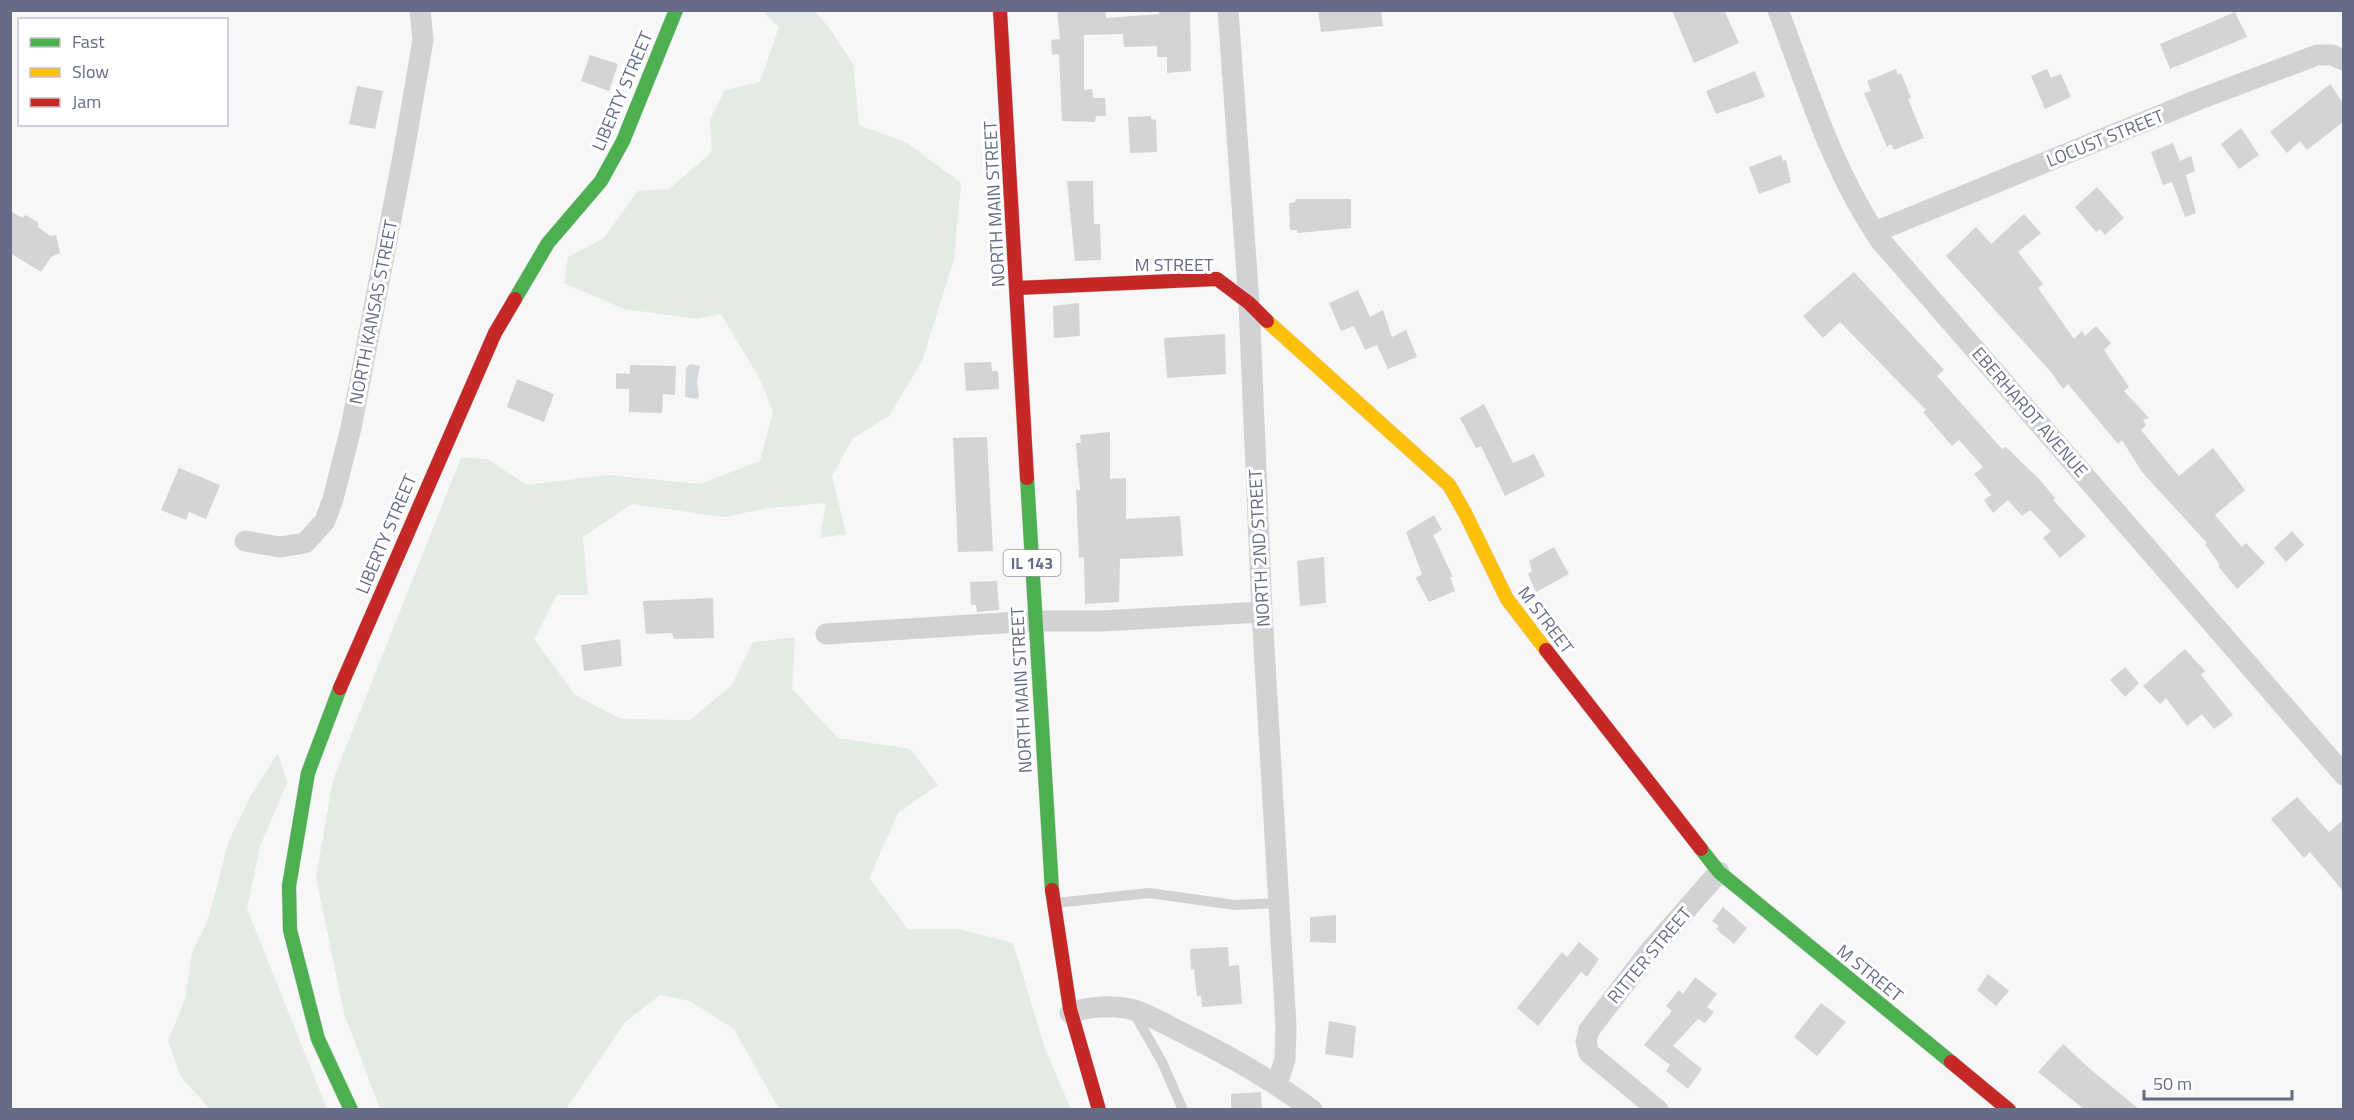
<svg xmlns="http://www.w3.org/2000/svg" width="2354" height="1120" font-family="'Titillium Web',sans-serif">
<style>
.green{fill:#e4eae4}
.water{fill:#d4d8dd}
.building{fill:#d3d4d5}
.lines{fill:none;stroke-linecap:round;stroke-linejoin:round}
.fast-casing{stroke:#d3d4d6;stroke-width:15}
.slow-casing{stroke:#d3d4d6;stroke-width:15}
.jam-casing{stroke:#d3d4d6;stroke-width:15}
.lane{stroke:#d2d2d4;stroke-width:10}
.street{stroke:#d2d2d4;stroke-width:21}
.fast{stroke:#4caf50;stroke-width:14}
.slow{stroke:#ffc107;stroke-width:14}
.jam{stroke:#c62828;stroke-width:14}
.labels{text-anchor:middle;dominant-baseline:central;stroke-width:6;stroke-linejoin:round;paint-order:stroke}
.shield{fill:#fff;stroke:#9498aa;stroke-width:1.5}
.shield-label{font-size:16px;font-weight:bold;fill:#666c86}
.street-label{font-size:18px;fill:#666c86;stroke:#fff}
</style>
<rect width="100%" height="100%" fill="#f6f7f6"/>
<path class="green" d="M762,11h52l14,15 25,38 6,61 48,18 54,40 -7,76 -32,102 -33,55 -36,22 -21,38 14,58 -26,4 6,-35 -57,5 -46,9 -91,-13 -49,33 5,58h-31l-23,44 41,56 46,24 69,1 42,-35 21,-43 42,-5 -3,52 46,49 72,11 28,36 -40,28 -29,65 39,51h50l55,14 32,106 26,60h-292l-45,-80 -44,-28 -30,-6 -35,27 -59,87h-186l-36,-96 -28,-136 17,-97 128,-322 26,1 40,26 81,-10 92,9 60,-23 13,-49 -13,-33 -39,-65 -24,5 -73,-10 -60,-26 4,-26 36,-19 34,-47 31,-2 43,-37 -2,-33 15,-29 35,-8 19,-55z
M278,753l9,30 -27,63 -13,63 80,200h-117l-29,-32 -13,-36 17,-42 7,-46 15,-30 22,-82 22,-46z"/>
<path class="water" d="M690,364l10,2 -3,15 2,15 -2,3 -12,-2 1,-29z"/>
<path class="building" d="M1057,10h49v8l53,-4v-4h31l1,61 -24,2v-16h-10v-11l-33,1 -1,-13 -39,1v55l8,-1 1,9h12l1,18h-10l-1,6 -33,-1 -3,-67 -7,1 -1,-15 9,-1z
M1318,10h63l2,16 -62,6z
M1672,10h52l15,33 -45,20z
M2235,12l12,25 -77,32 -10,-25z
M590,55l28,9 -9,27 -28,-10z
M1896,69l2,6 3,-2 10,25 -3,1 16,39 -30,12 -3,-6 -4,3 -23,-54 7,-2 -4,-10z
M2047,69l4,9 10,-4 10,23 -26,12 -14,-33z
M1755,71l10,26 -49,17 -10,-23z
M2330,84l13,19v19l-36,28 -7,-9 -13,12 -17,-21z
M357,86l26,5 -8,38 -26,-5z
M1151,116v3l5,1 1,32 -27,1 -2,-36z
M2241,128l18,27 -20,14 -18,-25z
M2173,143l7,18 11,-5 4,15 -9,4 10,38 -11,4 -13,-35 -9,3 -12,-33z
M1781,155l2,6 3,-1 5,22 -32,12 -10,-27z
M1067,181h26l1,43h6l1,36 -26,1z
M2097,187l27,31 -19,17 -5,-6 -4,3 -21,-25z
M1296,199h55v29l-53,5 -1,-3h-7l-1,-27 6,-1z
M10,211l13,7 2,-3 13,7v5l12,9 6,-1 4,18 -9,4 -10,15 -31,-19z
M2024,214l17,19 -23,19 25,32 -5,4 36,51 8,-8 3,5 11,-10 15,17 -7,7 25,37 -5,4 25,27 -6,2 3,5 -5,5 38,46 34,-28 32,42 -30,25 27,32 4,-4 19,20 -28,26 -19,-23 2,-1 -15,-21 2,-1 -65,-71 -20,-32 -4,4 -50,-60 -5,5 -12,-17 -105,-116 30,-29 15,17z
M1854,272l90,98 -7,6 65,73 4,-2 33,32 16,19 -2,2 33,36 -26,22 -17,-20 8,-7 -21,-21 -8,6 -14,-16 -15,13 -9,-13 7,-5 -17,-21 9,-7 -24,-27 -7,6 -29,-34 3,-2 -86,-88 -17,16 -20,-22z
M1358,290l12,27 13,-7 9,27 14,-7 11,27 -29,12 -11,-24 -12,5 -11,-24 -13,5 -12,-28z
M1079,303l1,33 -26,2 -1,-32z
M1225,334l1,40 -59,4 -3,-40z
M991,362l1,9h6l1,18 -33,2 -2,-28z
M630,365l46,1 -1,29 -12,-1 -1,19 -33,-1v-23h-13v-16l14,1z
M517,379l37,15 -10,28 -37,-15z
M1484,404l29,59 21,-9 11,22 -40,20 -24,-50 -5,2 -16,-30z
M1110,432v47l16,-1v41l54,-3 3,40 -63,3 -1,43 -34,2 -1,-47 -5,1 -3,-69 4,1 -4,-47h5l-1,-8z
M987,437l6,114 -35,1 -5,-114z
M179,468l41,17 -14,34 -17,-7 -3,8 -25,-10z
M1434,515l8,15 -9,5 20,42h-3l5,14 -26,11 -13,-24 6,-4 -16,-42z
M2292,531l12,14 -18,17 -12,-14z
M1554,547l15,27 -33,18 -8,-18 4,-3 -3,-10z
M1324,557l2,46 -26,3 -3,-45z
M997,581l2,29 -22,2 -1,-7h-5l-1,-23z
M713,598l1,40 -40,1 -2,-6 -26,1 -3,-33z
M620,639l2,27 -38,5 -3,-26z
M2185,649l20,22 -4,4 32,40 -19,14 -12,-15 -15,12 -21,-28 -6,6 -17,-18z
M2125,667l14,16 -14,14 -15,-17z
M2297,797l32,35 14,-12v71l-33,-39 -6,6 -33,-39z
M1723,907l24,21 -13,16 -18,-15 3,-3 -7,-5z
M1336,915v28l-26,-1v-25z
M1579,942l20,17 -12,18 -6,-5 -43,54 -21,-18 45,-56 5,5z
M1228,947l1,19 10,-1 3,39 -40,3 -1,-11h-4l-3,-27 -3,1 -1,-21z
M1988,974l21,17 -13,15 -19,-16z
M1695,977l22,17 -10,13 7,5 -9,11 -7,-4 -25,27 29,23 -14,20 -22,-18 4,-6 -26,-20 28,-34 -6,-5 13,-16 4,4z
M1821,1003l25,19 -29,34 -23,-19z
M1329,1021l27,5 -3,32 -28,-4z
M2063,1044l26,24 51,42h-55l-47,-38z
M1261,1092l1,18h-31v-16z"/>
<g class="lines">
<g class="fast-casing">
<path id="fast" d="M515,299l33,-56 53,-62 22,-40 53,-131
M1027,478l25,412
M340,688l-32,85 -19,113 1,44 28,109 33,71
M1701,849l18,23 232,190"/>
</g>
<g class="slow-casing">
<path id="slow" d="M1267,321l182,164 16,28 42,86 39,51"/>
</g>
<g class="jam-casing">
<path id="jam" d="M1000,10l27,468
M1017,288l200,-9 32,24 18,18
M1546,650l155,199
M340,688l155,-355 20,-34
M1052,890l18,119 29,101
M1951,1062l58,48"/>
</g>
<path class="lane" d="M1056,903l93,-10 86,12 43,-2
M1134,1013l28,49 21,48"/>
<path class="street" d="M1228,10l21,293 13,309 24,414 -1,33 -8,25
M1778,10c30,79 54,160 102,230l464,535
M1875,232l325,-133 117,-44h15l12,5
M245,541l35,6 25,-4 20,-22 8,-22 18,-71 53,-277 19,-111 -3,-30
M826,634l209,-13h66l161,-9
M1070,1013c19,-7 45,-8 64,-3 18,6 34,16 51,24 45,22 87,46 127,76
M1658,1110l-69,-57 -3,-11 3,-12 60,-78 70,-80"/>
<use href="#fast" class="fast"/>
<use href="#slow" class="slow"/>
<use href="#jam" class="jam"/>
</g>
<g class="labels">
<rect class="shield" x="1003.5" y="550" width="57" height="26" rx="4.5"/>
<g class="shield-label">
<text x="1032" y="563">IL 143</text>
</g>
<g class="street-label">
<text transform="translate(622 91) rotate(-67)">LIBERTY STREET</text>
<text transform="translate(2105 138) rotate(-22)">LOCUST STREET</text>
<text transform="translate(994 204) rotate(-93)">NORTH MAIN STREET</text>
<text x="1174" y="264">M STREET</text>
<text transform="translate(373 312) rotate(-79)">NORTH KANSAS STREET</text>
<text transform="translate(2030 412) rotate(49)">EBERHARDT AVENUE</text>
<text transform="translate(386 534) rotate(-67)">LIBERTY STREET</text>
<text transform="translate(1259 548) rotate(-93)">NORTH 2ND STREET</text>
<text transform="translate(1546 620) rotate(53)">M STREET</text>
<text transform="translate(1021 690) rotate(-93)">NORTH MAIN STREET</text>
<text transform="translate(1649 955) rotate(-50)">RITTER STREET</text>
<text transform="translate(1870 973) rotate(39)">M STREET</text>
</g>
</g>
<rect width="2354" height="1120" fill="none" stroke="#666c86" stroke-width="24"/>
<rect x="18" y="18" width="210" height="108" fill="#ffffff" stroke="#c2c4cf" stroke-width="1.5"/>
<rect x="30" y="38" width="30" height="9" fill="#4caf50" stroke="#c2c4cf" stroke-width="1.5"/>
<text x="72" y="48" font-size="18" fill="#666c86">Fast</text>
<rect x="30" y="68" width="30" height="9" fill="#ffc107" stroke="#c2c4cf" stroke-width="1.5"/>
<text x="72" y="78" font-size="18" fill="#666c86">Slow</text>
<rect x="30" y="98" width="30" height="9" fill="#c62828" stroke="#c2c4cf" stroke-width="1.5"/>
<text x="72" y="108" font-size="18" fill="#666c86">Jam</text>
<path d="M2144 1090v9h148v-9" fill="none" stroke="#666c86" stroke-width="3"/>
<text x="2153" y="1090" font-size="18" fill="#666c86" stroke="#ffffff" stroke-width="4.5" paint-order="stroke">50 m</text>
</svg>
